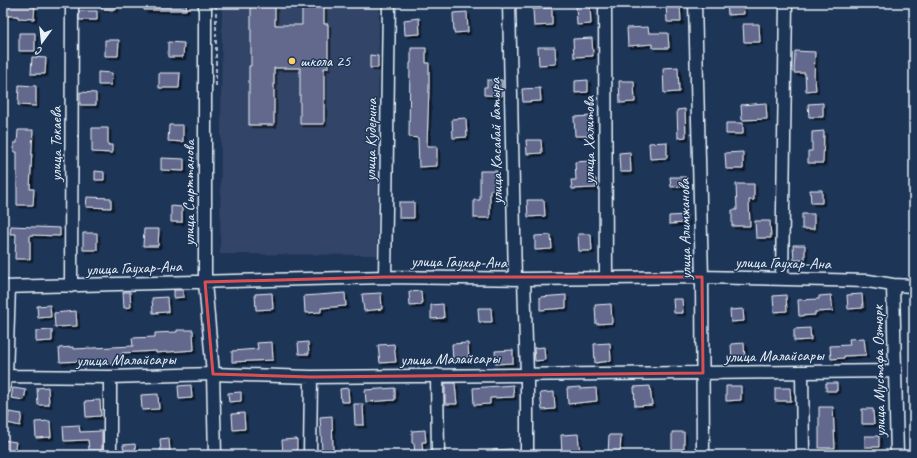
<svg xmlns="http://www.w3.org/2000/svg" width="917" height="458" font-family="Caveat,sans-serif">
<style>
.built{fill:#324467}
.building{fill:#63678d;stroke:#e8f1f8;filter:url(#shadow)}
.lines{fill:none;stroke-linecap:round;stroke-linejoin:round}
.minor-casing{stroke:#e8f1f8;stroke-width:15}
.path{stroke:#e8f1f8;stroke-width:1.5;stroke-dasharray:4 3;stroke-linecap:butt}
.minor{stroke:#1d3557;stroke-width:12}
.marked{fill:none;stroke:#da5052;stroke-width:3;stroke-linejoin:round}
.poi-dot{fill:#ffd166;stroke:#1d3557;stroke-width:1.5}
.labels{text-anchor:middle;dominant-baseline:central;stroke-width:3;stroke-linejoin:round;paint-order:stroke}
.poi-label{font-size:16px;fill:#e8f1f8;stroke:#1d3557;text-anchor:start}
.street-label{font-size:16px;fill:#e8f1f8;stroke:#1d3557}
</style>
<defs>
<filter id="shadow"><feDropShadow dx="2.5" dy="2.5" stdDeviation="0" flood-color="#0009"/></filter>
</defs>
<rect width="100%" height="100%" fill="#1d3557"/>
<filter id="ink" filterUnits="userSpaceOnUse"><feTurbulence type="fractalNoise" baseFrequency=".025" numOctaves="2"/><feDisplacementMap in="SourceGraphic" scale="8" xChannelSelector="R" yChannelSelector="G"/><feConvolveMatrix kernelMatrix="1 2 1 2 8 2 1 2 1" color-interpolation-filters="sRGB"/></filter>
<g filter="url(#ink)">
<path class="built" d="M222,3h157l-2,252 -157,-1z"/>
<path class="building" d="M3,3h32l-1,16 -16,-1v-2h-15z
M101,3h15v7l-15,-1z
M144,3h43l-1,7h-42z
M251,3h24v22h27v-22h22v21h4v44h-4v56h-24v-56h-26v57h-25v-59h2z
M666,3h14l1,19h-14z
M727,3h16l1,11 -16,1z
M576,4h14l1,20 -14,1z
M552,8v17l-18,1 -1,-17z
M79,11h18v9h-18z
M467,12l1,20 -14,1 -1,-20z
M419,18l1,16 -15,1 -1,-15z
M743,24h16l1,18h-16z
M648,27l1,6h19l1,15h-16v-4l-25,2 -1,-18z
M19,33h16v18h-16z
M592,38l1,18 -19,1 -1,-18z
M105,40h14l-1,16h-13z
M168,42l16,1 -1,14h-15z
M538,47h17l1,17 -17,1z
M411,48h15v15h3v25l-2,58h10v20l-18,1 -1,-29 -9,-1 1,-74h1z
M795,51l20,1 -1,27h1l1,11 -10,1 -1,-18h-11z
M370,55l8,1v12h-8z
M32,57l14,1 -1,16h-14z
M678,67l1,25 -15,1 -1,-25z
M98,72l14,1 -1,12h-13z
M159,73h21l-1,15h-20z
M487,80h15v16l-18,-1v-8h3z
M588,80v12l-13,1v-12z
M619,81h15l1,21 -15,1z
M19,85l17,1v20l-18,-1z
M540,88l1,13 -18,1 -1,-13z
M80,92l16,1v12h-16z
M766,103l1,16 -25,1 -1,-15z
M823,103v14h-14l-1,-13z
M685,109l1,28 -8,1 -1,-28z
M592,116l1,20h-18l-1,-19z
M466,118l1,19 -14,1 -1,-19z
M726,123h17v11h-17z
M169,125h14v17l-15,-1z
M92,128h16v17h4v8l-20,-1z
M18,130h15l-3,59h4l-1,16h-16v-53h-3v-9h3z
M824,131l-1,32h-15v-12h4v-19z
M526,140h15l1,13 -15,1z
M667,142v16l-17,1 -1,-16z
M630,152l1,20h-11l-1,-19z
M743,152v17h-17l-1,-16z
M161,158l23,1v12l-23,-1z
M590,161l1,18h5v9l-24,1 -1,-9h5l-1,-18z
M95,171l9,1v8h-9z
M480,171h17v19h-7v28h-16v-18h6z
M670,177h16l1,9 -16,1z
M736,184h18v16h-5l1,26h-18v-16h5z
M810,190h12v13h-11z
M87,197l24,1v10l-25,-1z
M527,200h17l1,16 -17,1z
M399,202h15v16h-15z
M171,206l11,1v15h-11z
M802,214h12v15h-12z
M687,215v8l-18,1v-8z
M755,221h15l1,17h-15z
M11,226l49,2v8l-30,-1v24h-15l1,-25h-6z
M144,229h15l-1,17h-15z
M83,233h14v17h-14z
M578,234h13l1,17h-13z
M551,235l1,14 -17,1v-14z
M793,245h12v15h-11z
M174,290h9l1,7 -10,1z
M421,291l1,14 -12,1 -1,-14z
M123,292h7l1,15 -7,1z
M272,293l1,16 -17,1 -1,-16z
M345,293l1,13 -25,2v4l-16,1 -1,-17z
M381,293l1,16 -18,2 -2,-17z
M862,294l1,14 -15,1 -1,-14z
M566,295v13l-26,2v-13z
M786,295l1,16 -13,1 -1,-16z
M831,295l2,16 -18,1v3l-16,1 -1,-16 21,-1v-3z
M167,297l1,15 -15,1 -1,-15z
M673,299h9l1,14h-9z
M443,304l1,14 -13,1v-14z
M611,304l1,19 -16,1 -1,-19z
M50,305l1,12 -13,1 -1,-12z
M478,308h13l1,14h-13z
M743,309l1,12 -13,1 -1,-12z
M76,311l1,15 -22,1 -1,-14z
M810,328l1,12 -17,1v-12z
M52,330v11l-16,1v-11z
M177,330h16l1,20 -38,3v-2l-34,2v10l-17,1v-2l-22,1v-2l-23,1 -1,-14 14,-1v2l60,-3 -1,-8 23,-1v-4l22,-1z
M864,338l2,17 -22,1v2l-13,1 -1,-13 20,-1 -1,-6z
M272,342l1,18 -41,2v-11l26,-2 -1,-6z
M308,342l1,12h-10l-1,-11z
M468,343l1,18 -16,1 -1,-18z
M610,343l1,18 -16,2 -1,-19z
M744,343l1,17h-13l-1,-16z
M394,344l2,18 -16,1 -2,-18z
M544,347l1,13 -10,1 -1,-13z
M513,350v13l-17,1 -1,-13z
M445,383h10l2,21h-12z
M826,383h11v8h-11z
M191,385l1,13 -13,1 -1,-13z
M513,385l1,12 -24,1v6l-16,1 -1,-17z
M650,386l2,19 -17,1 -1,-19z
M726,386h15v14l-15,1z
M48,387l1,18h-11l-1,-17z
M580,387v2l16,-1 1,13 -29,3 -1,-16z
M13,388l13,2 -2,10 -13,-2z
M348,388l1,14h-8l-1,-13z
M395,388v12l-29,2 -1,-12z
M775,388h15l1,13h-16z
M241,392v9l-12,1 -1,-9z
M554,392l1,17 -13,1 -2,-17z
M158,394l1,15 -17,1 -1,-15z
M100,400l1,16 -15,1 -1,-16z
M354,404h9l1,21h-9z
M819,407h14l2,41h-16z
M862,409h11l1,15h-12z
M9,412l13,2 -2,12 -13,-3z
M244,413l1,16 -12,1 -1,-16z
M332,416l1,34 -11,1 -2,-34z
M50,421l1,16 -15,1 -1,-16z
M79,425l1,7 22,-1v19h-13l-1,-10 -24,1 -1,-15z
M425,430l1,12h-4l1,13h-8l-1,-12h-2v-12z
M672,432h12v17h-12z
M578,434l2,19 -18,1 -1,-19z
M609,435h12l-1,20 -12,-1z
M865,436h14v11h-14z
M169,438l1,14 -9,1 -1,-14z
M297,439v16h-14l-1,-15z
M3,440l13,2 -2,12 -11,-2z
M135,444l1,11h-12l-1,-10z
M512,449v6h-19v-5z"/>
<g class="lines">
<g class="minor-casing">
<path id="minor" d="M205,3v279l8,92 2,81
M509,3l6,276
M605,3l1,275
M695,3l7,274 1,178
M385,277l4,-274
M524,279l3,96v80
M782,279l4,-276
M893,285l4,170
M71,286l1,-283
M3,287l382,-10 139,2 178,-2 166,4 25,4 21,1
M802,372l1,83
M437,375l1,80
M6,376l104,1 103,-3 98,3 584,-6
M110,377v78
M3,390l3,-14 3,-89
M310,455l1,-78"/>
</g>
<path class="path" d="M216,86v-83"/>
<use href="#minor" class="minor"/>
</g>
</g>
<path class="marked" d="M385,277h317l1,96 -392,4 -98,-3 -8,-92z"/>
<circle class="poi-dot" cx="292" cy="61" r="4"/>
<g class="labels">
<g class="poi-label">
<text x="300" y="61">школа 25</text>
</g>
<g class="street-label">
<text transform="translate(371 140) rotate(-89)">улица Кудерина</text>
<text transform="translate(589 140) rotate(-90)">улица Халитова</text>
<text transform="translate(496 141) rotate(-91)">улица Касабай батыра</text>
<text transform="translate(56 144) rotate(-90)">улица Токаева</text>
<text transform="translate(189 193) rotate(-90)">улица Сырттанова</text>
<text transform="translate(685 229) rotate(-91)">улица Алимжанова</text>
<text transform="translate(459 262) rotate(1)">улица Гаухар-Ана</text>
<text transform="translate(783 263) rotate(1)">улица Гаухар-Ана</text>
<text transform="translate(134 268) rotate(-2)">улица Гаухар-Ана</text>
<text transform="translate(774 356) rotate(-1)">улица Малайсары</text>
<text transform="translate(450 359) rotate(-1)">улица Малайсары</text>
<text transform="translate(126 360) rotate(-1)">улица Малайсары</text>
<text transform="translate(879 371) rotate(-91)">улица Мустафа Озтюрк</text>
</g>
</g>
<rect width="917" height="458" fill="none" stroke="#1d3557" stroke-width="16"/>
<rect x="8" y="8" width="901" height="442" fill="none" stroke="#e8f1f8" stroke-width="1.5" filter="url(#ink)"/>
<g transform="translate(42 42) rotate(195)" stroke="#1d3557" stroke-width="3" paint-order="stroke">
<path d="M0-3L7 15L0 10L-7 15Z" fill="#e8f1f8"/>
<text y="-6" font-size="11" font-weight="bold" text-anchor="middle" fill="#e8f1f8">С</text>
</g>
</svg>
